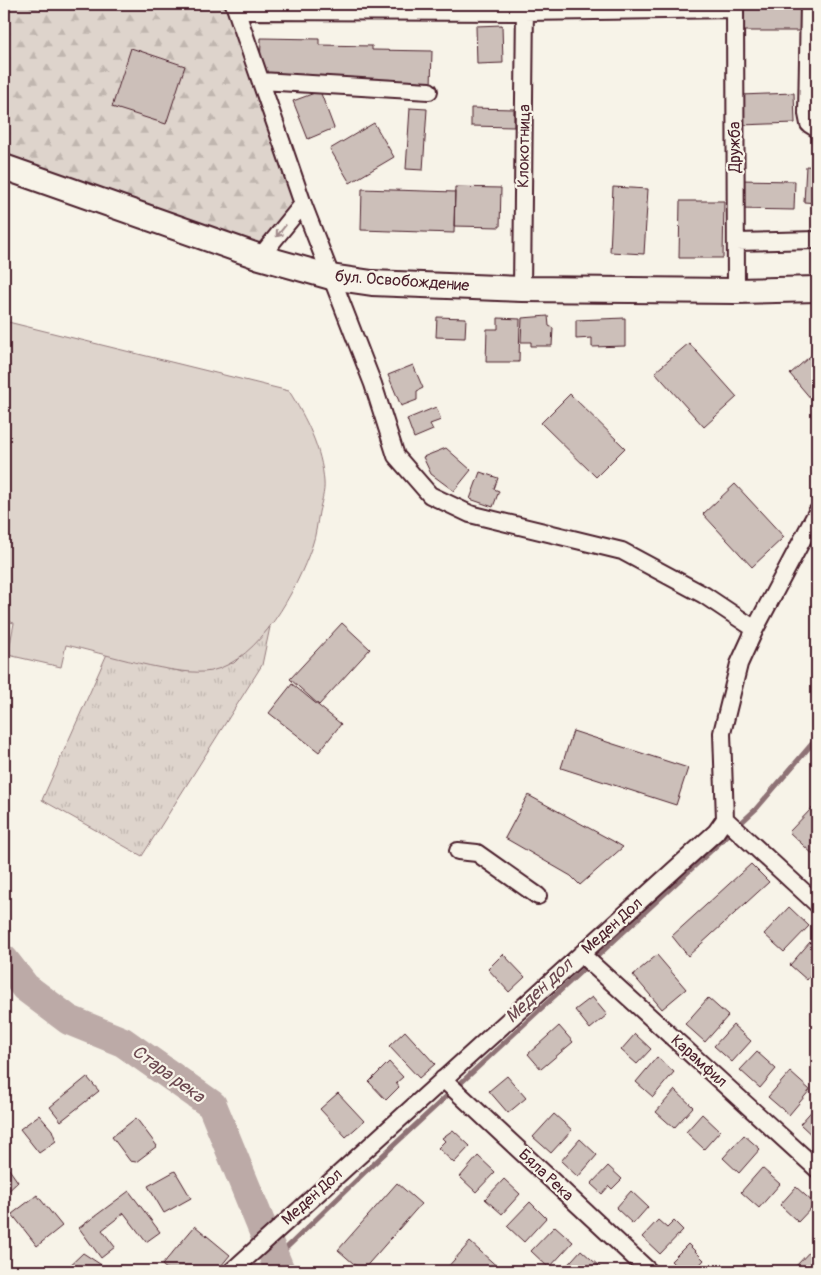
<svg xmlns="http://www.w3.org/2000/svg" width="821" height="1275" font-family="Pangolin,sans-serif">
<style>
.grass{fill:url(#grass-tufts);stroke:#947a7c}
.forest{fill:url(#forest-firs);stroke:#947a7c}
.pitch{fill:#ded4cc;stroke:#947a7c}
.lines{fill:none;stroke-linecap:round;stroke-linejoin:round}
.stream{stroke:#8e7275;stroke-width:5}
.river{stroke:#bcaaa7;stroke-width:30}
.building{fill:#ccbfb9;stroke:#4a1f2b}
.minor-casing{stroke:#4a1f2b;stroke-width:20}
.secondary-casing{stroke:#4a1f2b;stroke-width:28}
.minor{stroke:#f7f3e8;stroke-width:16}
.secondary{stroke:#f7f3e8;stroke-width:24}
.oneway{stroke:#a0898a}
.labels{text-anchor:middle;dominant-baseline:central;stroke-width:4.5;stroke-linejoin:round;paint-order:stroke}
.street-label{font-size:16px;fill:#4a1f2b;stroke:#f7f3e8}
.water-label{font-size:18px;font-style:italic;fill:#6c4950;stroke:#f7f3e8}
</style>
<defs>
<pattern id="grass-tufts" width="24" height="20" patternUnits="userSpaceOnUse" patternTransform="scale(1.25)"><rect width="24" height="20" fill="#ded4cc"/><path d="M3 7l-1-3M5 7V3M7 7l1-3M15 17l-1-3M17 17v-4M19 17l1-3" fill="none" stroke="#c0b6af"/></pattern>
<pattern id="forest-firs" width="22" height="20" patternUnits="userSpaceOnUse" patternTransform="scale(1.25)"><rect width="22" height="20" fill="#ded4cc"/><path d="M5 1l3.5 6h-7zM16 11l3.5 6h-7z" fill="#c0b6af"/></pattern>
</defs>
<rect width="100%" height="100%" fill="#f7f3e8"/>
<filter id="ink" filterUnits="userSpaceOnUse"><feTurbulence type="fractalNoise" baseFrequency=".02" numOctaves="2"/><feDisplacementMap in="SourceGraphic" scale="10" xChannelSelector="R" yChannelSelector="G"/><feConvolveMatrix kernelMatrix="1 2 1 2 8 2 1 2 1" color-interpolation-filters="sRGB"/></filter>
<g filter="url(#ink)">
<path class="grass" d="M270,627l-8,38 -120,191 -100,-56 65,-146 76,18 51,-9z"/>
<path class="forest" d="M4,4h230l69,200 -43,53 -256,-90z"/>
<path class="pitch" d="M4,321l285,70c17,27 33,58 35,91 1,10 -3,21 -5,30 -2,11 -3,23 -7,34 -15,43 -52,114 -101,125 -31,7 -112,-19 -145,-26l-5,22 -53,-12 6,-32 -10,-3z"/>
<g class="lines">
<path class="stream" d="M274,1260l93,-90 389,-361 61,-71"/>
<path class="river" d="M4,960l21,27 44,33 54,22 89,63 68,166"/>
</g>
<path class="building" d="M741,4h59v27h-59z
M502,25l1,38 -26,1 -1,-38z
M261,38l58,1v6l53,1v4l60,1 -1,35 -171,-11z
M131,48l54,18 -19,58 -54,-17z
M320,91l14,37 -26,11 -15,-38z
M794,93l1,30 -54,2 -1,-30z
M410,108l17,1 -4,61 -17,-1z
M471,108l43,1v18l-43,-1z
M374,123l20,34 -44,26 -20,-34z
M806,166l11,1v36l-13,-1z
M739,180l56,1 -1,29 -56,-1z
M455,187l46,1 -1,39 -46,-1z
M613,187l35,2 -4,65 -34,-2z
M362,189l93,3 -1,41 -93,-3z
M680,201h44l-1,57h-44z
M548,316l1,10 4,2 -1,18h-21v-4h-10l1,-24z
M437,317l29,1 -1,20 -29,-1z
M498,318l22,1 -1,43h-33l1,-33h11z
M625,318v28l-33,1v-9l-16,1v-19z
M689,343l48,54 -33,30 -49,-55z
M817,350v56l-27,-32z
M413,365l10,23 -6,3v9l-16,6 -13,-31z
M570,394l55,54 -29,29 -55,-54z
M436,407l5,13 -11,4 3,6 -19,8 -7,-19z
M446,448l25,22 -17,21 -23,-17 -8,-17z
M480,472l18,6 -4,11 5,2 -6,16 -23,-8z
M735,484l49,53 -32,30 -49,-53z
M342,623l28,26 -51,56 -29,-26z
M292,684l49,40 -22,28 -50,-39z
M573,731l115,37 -12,37 -115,-37z
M528,795l85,46 10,6 -43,38 -9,-9 -66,-38z
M812,808l5,6v44l-28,-26z
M751,864l18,18 -81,74 -16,-20z
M789,907l20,19 -25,26 -20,-18z
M810,942l7,7v18l-10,13 -17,-15z
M503,954l22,23 -16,15 -21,-23z
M657,955l29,34 -24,20 -29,-34z
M592,997l15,18 -17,14 -15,-19z
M708,998l20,18 -23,26 -20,-18z
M733,1025l18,16 -19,21 -18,-16z
M559,1026l14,16 -32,27 -13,-15z
M405,1031l30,33 -16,14 -30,-32z
M635,1034l16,15 -14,15 -16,-14z
M757,1052l19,17 -16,19 -20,-18z
M657,1057l17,15 -21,25 -17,-15z
M389,1062l14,15 -7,6 3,4 -13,13 -17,-18z
M790,1072l20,18 -21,25 -21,-18z
M507,1076l19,22 -18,15 -19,-22z
M87,1077l12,14 -38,30 -11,-14z
M675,1090l18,17 -19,21 -18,-16z
M338,1093l26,28 -18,16 -26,-28z
M817,1105v35l-17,-16z
M554,1114l18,16 -21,23 -18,-16z
M702,1114l18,17 -16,18 -18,-17z
M39,1115l13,15 4,11 -17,12 -19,-24z
M136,1118l21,28 -21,16 -6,-1 -18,-24z
M453,1130l17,16 -16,17 -16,-15 7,-7 -3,-3z
M744,1135l16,14 -21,24 -16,-15z
M580,1139l17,16 -19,22 -17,-16z
M478,1156l17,16 -19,20 -16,-15z
M4,1162l14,20 -14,13z
M608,1166l14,13 -10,10 -3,-3 -7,8 -11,-10z
M762,1168l18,16 -21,24 -18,-16z
M175,1171l16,27 -27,15 -16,-27z
M504,1179l16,15 -18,20 -17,-15z
M397,1183l24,21 -59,67 -24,-21z
M796,1187l19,17 -17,18 -18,-17z
M129,1191l31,41 -14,10 -22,-29 -22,17 13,17 -14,11 -22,-30z
M631,1191l17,16 -15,17 -17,-16z
M37,1195l25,31 -25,20 -25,-32z
M530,1202l16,16 -22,24 -17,-16z
M658,1220l9,8 7,-7 9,9 -23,24 -18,-17z
M195,1226l35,29 -13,16h-48l-7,-6z
M555,1226l18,16 -24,26 -18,-17z
M470,1242l32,29h-53l-3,-2z
M688,1244l16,16 -10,11h-13l-10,-10z
M813,1248l4,4v19h-16l-5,-5z
M581,1250l20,18 -2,3 -36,-1z
M83,1253l23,15 -2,3h-40z"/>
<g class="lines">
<g class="minor-casing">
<path id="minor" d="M234,4l69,200 70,180 23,72 34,39 40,19 152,37 82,44 51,34
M735,4l1,287
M809,4l-2,110 2,10 8,5
M237,11l288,1 210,-3
M261,81l168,10
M736,242l81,-2
M260,257l43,-53
M522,289l3,-285
M725,819l92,85
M458,851l19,2 61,43
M581,954l236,215
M443,1079l206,192
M232,1271l484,-439 9,-13 -3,-86 17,-69 16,-35 62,-117"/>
</g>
<g class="secondary-casing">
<path id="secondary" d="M4,167l256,90 71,20 41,6 150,6 214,2 81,-2"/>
</g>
<use href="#minor" class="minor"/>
<use href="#secondary" class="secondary"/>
</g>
<defs><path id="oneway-shaft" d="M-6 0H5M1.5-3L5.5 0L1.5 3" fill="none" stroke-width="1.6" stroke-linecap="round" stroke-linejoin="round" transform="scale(1.25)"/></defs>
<use class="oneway" href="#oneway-shaft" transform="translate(281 231) rotate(129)"/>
</g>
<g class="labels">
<g class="street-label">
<text transform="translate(524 146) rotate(-89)">Клокотница</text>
<text transform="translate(735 147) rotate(-90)">Дружба</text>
<text transform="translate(402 281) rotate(4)">бул. Освобождение</text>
<text transform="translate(612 926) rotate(-42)">Меден Дол</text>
<text transform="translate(699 1061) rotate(42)">Карамфил</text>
<text transform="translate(546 1175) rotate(43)">Бяла Река</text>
<text transform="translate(312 1197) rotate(-42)">Меден Дол</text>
</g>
<g class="water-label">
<text transform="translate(539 991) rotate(-43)">Меден дол</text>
<text transform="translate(168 1074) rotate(36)">Стара река</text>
</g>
</g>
<rect width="821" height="1275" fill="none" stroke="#f7f3e8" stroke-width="20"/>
<rect x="10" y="10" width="801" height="1255" fill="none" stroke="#4a1f2b" stroke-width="2" filter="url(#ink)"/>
</svg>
